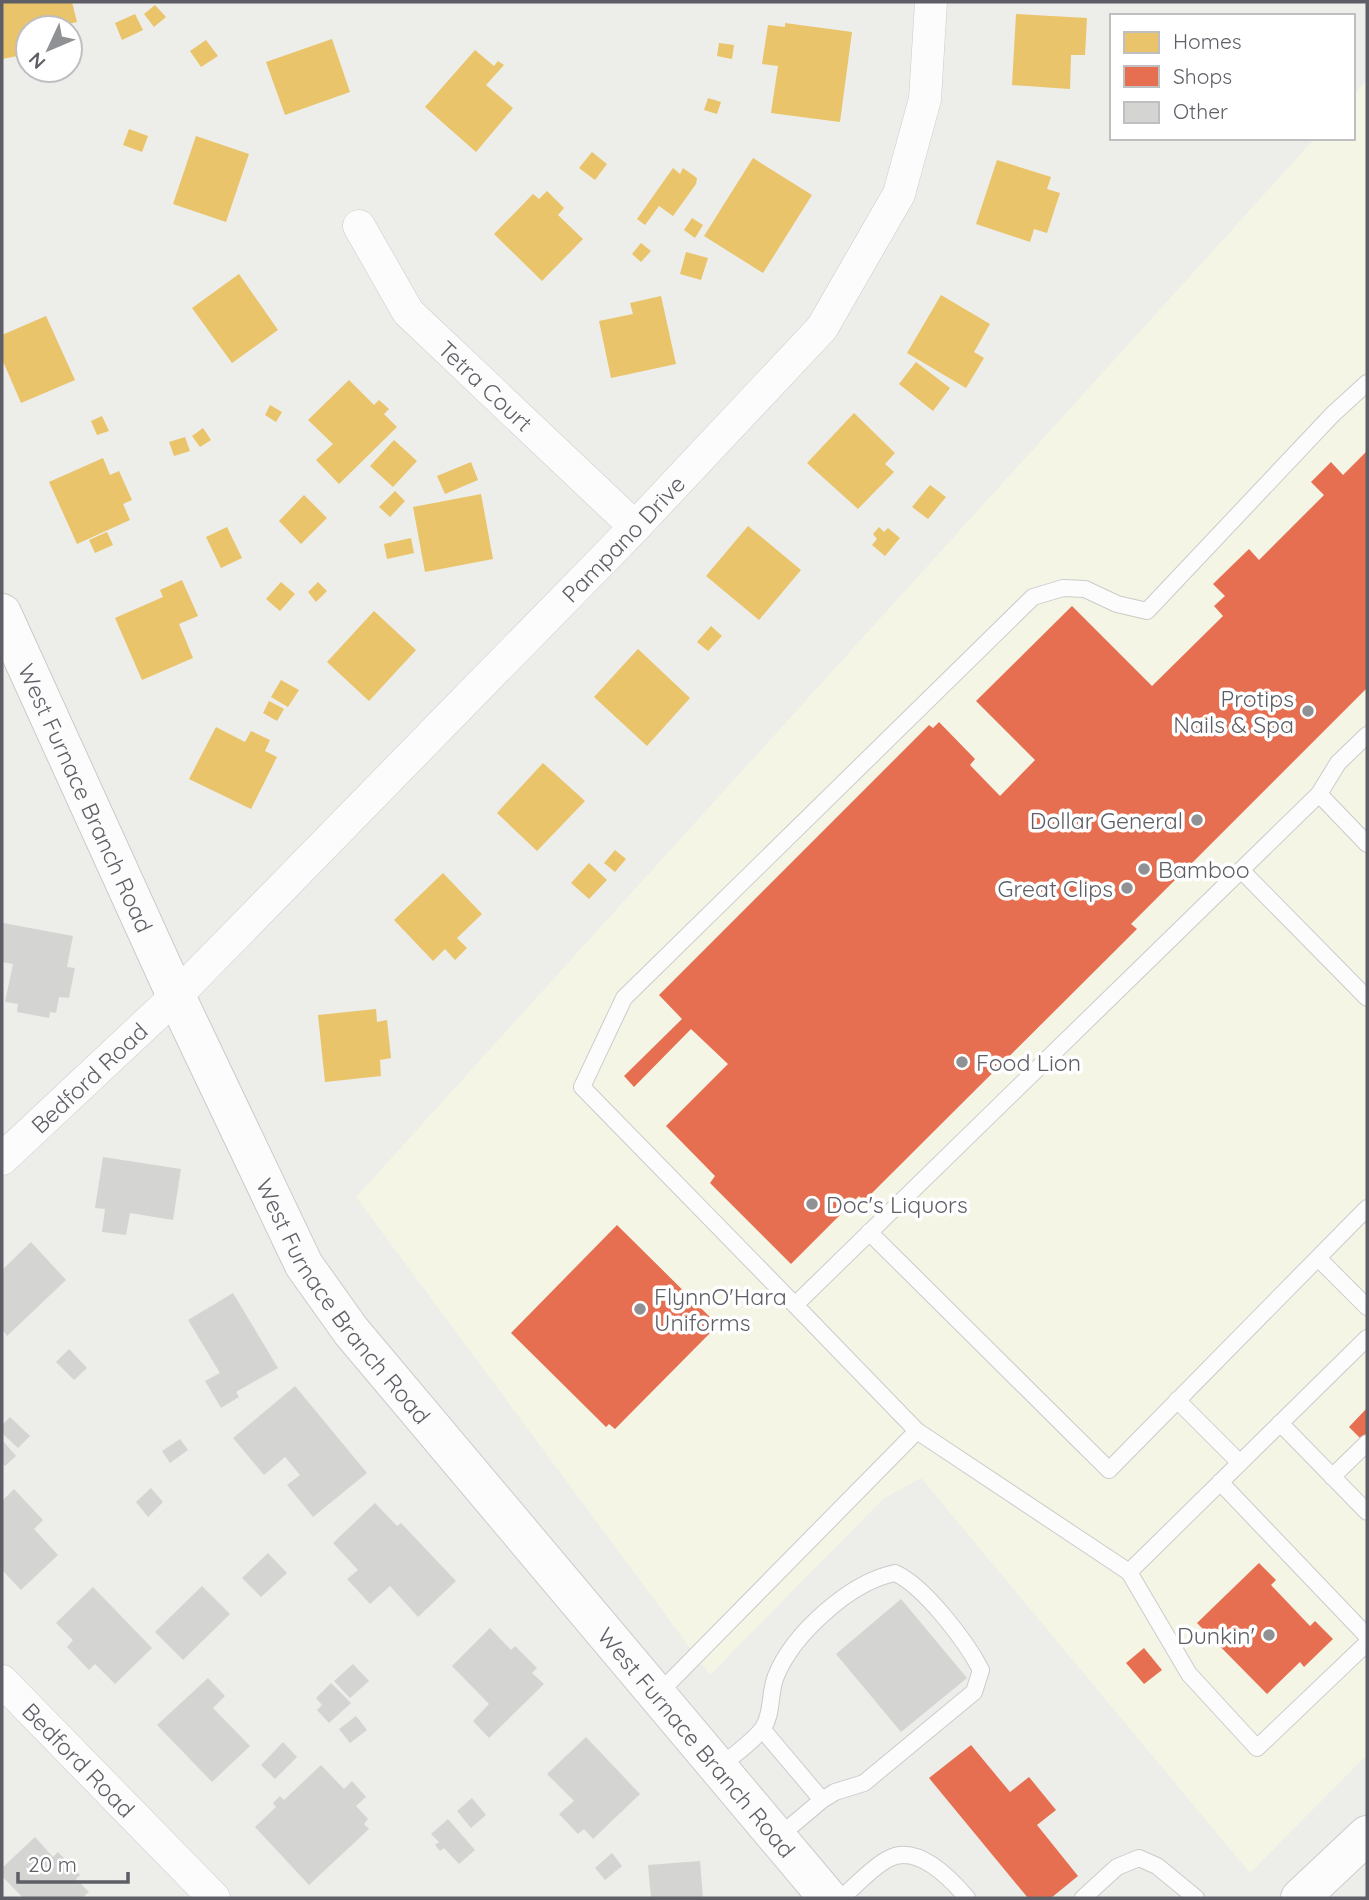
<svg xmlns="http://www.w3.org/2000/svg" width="1369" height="1900" font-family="Quicksand,sans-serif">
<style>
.commercial{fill:#f4f5e4}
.homes{fill:#e9c46a}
.shops{fill:#e76f51}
.building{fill:#d4d4d2}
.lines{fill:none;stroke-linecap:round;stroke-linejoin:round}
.service-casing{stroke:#cbcbcb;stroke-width:18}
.minor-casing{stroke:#cbcbcb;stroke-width:33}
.secondary-casing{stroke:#cbcbcc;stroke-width:40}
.service{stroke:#fcfcfc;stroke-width:16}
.minor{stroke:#fcfcfc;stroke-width:32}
.secondary{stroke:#fcfcfc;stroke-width:38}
.poi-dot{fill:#909194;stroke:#fff;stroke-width:2.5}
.labels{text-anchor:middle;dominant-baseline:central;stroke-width:7;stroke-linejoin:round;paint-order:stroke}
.street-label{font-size:23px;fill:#5e5f66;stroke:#fff}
.poi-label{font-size:23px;fill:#5e5f66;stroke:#fff;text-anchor:end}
</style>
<rect width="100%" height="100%" fill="#edede9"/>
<path class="commercial" d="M1367,80v1675l-117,118 -329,-395 -38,21 -173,176 -354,-478 959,-1059h38v-42z"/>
<path class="homes" d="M2,2h70l5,20 -27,6h-22v26l-26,5z
M155,5l11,12 -12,10 -10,-13z
M135,14l8,16 -21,10 -7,-17z
M1016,14l71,4 -2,37h-14l-1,34 -58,-4z
M785,23l67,9 -12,90 -69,-9 7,-47 -16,-2 6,-39 17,2z
M332,39l18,53 -65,23 -19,-53z
M206,40l12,16 -17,11 -11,-16z
M719,43l15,2 -2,14 -15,-3z
M475,50l19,16 4,-5 6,4 -18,20 27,23 -37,44 -51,-45z
M708,98l13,4 -4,12 -13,-4z
M129,129l19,7 -6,16 -19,-7z
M196,136l53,18 -23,68 -53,-18z
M592,152l15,12 -12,16 -16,-12z
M753,158l59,37 -49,78 -59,-37z
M997,160l54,17 -4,12 13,4 -13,40 -13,-4 -4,13 -54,-18z
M673,168l7,6 3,-6 14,10 -1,6 -23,32 -14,-10 -14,19 -8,-6z
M547,191l17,17 -6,7 25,24 -41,42 -48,-47 39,-40 6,5z
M692,218l11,7 -8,13 -11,-8z
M641,243l10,8 -10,11 -9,-8z
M686,252l22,6 -7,22 -21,-6z
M239,274l39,56 -46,33 -40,-55z
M941,295l49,29 -16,28 10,6 -18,30 -59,-35z
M661,296l15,68 -65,14 -12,-57 34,-7 -3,-11z
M46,316l29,64 -54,23 -19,-44v-24z
M916,362l34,26 -17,23 -34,-27z
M349,380l25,25 5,-5 10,9 -5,5 13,13 -58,57 -23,-24 17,-16 -25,-24z
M270,405l12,7 -6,10 -11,-7z
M854,413l41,40 -10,11 9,8 -36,37 -51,-46z
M102,416l7,15 -12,4 -6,-14z
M203,428l8,12 -11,7 -8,-11z
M185,437l5,14 -16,5 -5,-14z
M394,440l23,21 -24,26 -23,-21z
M103,458l7,17 9,-4 13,29 -9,4 7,16 -53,24 -28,-62z
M471,462l7,18 -33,14 -8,-18z
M930,485l16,12 -18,22 -16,-12z
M395,491l10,10 -15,16 -11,-10z
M481,494l12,65 -68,13 -12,-65z
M304,495l23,23 -26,26 -22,-23z
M748,526l53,44 -42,50 -53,-44z
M227,527l15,31 -21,10 -15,-31z
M879,527l5,5 4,-4 12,10 -15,18 -13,-11 5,-6 -4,-5z
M107,532l6,13 -18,8 -6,-13z
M411,538l3,15 -27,6 -3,-15z
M182,580l16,36 -19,8 14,34 -51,22 -27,-62 48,-21 -3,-7z
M281,582l14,12 -15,17 -14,-12z
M318,582l9,9 -11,11 -8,-10z
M374,611l42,39 -47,51 -42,-39z
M711,626l11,10 -14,15 -11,-9z
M638,649l52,49 -43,48 -53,-49z
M281,680l18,10 -11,17 -17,-10z
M269,701l15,8 -7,12 -14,-8z
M216,727l29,15 6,-11 19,9 -5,11 12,6 -26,52 -62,-30z
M543,763l42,38 -48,50 -40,-38z
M615,850l11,9 -11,13 -11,-9z
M589,863l18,17 -18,19 -18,-16z
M443,873l39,41 -25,24 10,10 -12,12 -10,-11 -12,12 -39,-41z
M376,1009l1,13 10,-2 4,38 -11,2 1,16 -56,6 -7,-67z"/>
<path class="shops" d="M1367,451v237l-236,236 6,5 -273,272 -5,-5 -68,68 -81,-81 5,-7 -49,-50 62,-62 -37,-35 -57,58 -10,-11 58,-57 -23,-24 270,-270 4,3 6,-6 36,37 -5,6 30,31 35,-36 -59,-59 96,-95 80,80 71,-70 -9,-10 11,-10 -12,-12 36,-35 10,11 65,-65 -13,-13 20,-20 12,13z
M617,1225l96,95 -3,3 5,5 -100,101 -6,-5 -3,3 -95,-94z
M1367,1408v37l-18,-18z
M1259,1563l17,17 -5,5 39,41 5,-5 18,18 -29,28 -4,-5 -33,32 -70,-71z
M1144,1648l18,22 -18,14 -18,-21z
M971,1745l39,47 19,-15 27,33 -19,15 41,51 -27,22h-23l-99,-120z"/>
<path class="building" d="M3,923l70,13 -6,31 8,1 -6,30 -10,-1 -3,16 -6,-1 -1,6 -32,-6 1,-8 -13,-2 8,-38 -11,-2z
M103,1157l78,12 -8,51 -43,-7 -4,22 -24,-3 3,-23 -10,-1z
M31,1242l35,38 -59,56 -5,-7v-59z
M233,1293l45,75 -42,24 3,5 -18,11 -16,-27 15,-8 -32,-53z
M69,1349l18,19 -13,12 -18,-18z
M295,1386l72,87 -54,44 -26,-32 13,-10 -15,-18 -21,18 -31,-37z
M10,1417l20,19 -12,12 -16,-15v-8z
M180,1439l8,11 -18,13 -8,-12z
M2,1440l14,16 -11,10 -3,-3z
M151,1488l12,14 -15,15 -12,-15z
M14,1489l29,31 -9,9 24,26 -37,35 -19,-20v-69z
M375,1503l22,23 4,-3 55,58 -38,36 -28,-31 -20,18 -23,-25 11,-9 -25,-27z
M268,1553l19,20 -26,24 -19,-19z
M202,1586l28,28 -47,46 -28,-28z
M93,1587l59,61 -37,36 -20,-20 -6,6 -22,-23 6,-7 -17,-17z
M901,1599l66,79 -66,54 -65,-78z
M490,1628l21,22 4,-4 22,22 -5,5 12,11 -55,54 -16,-17 16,-17 -37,-38z
M353,1664l16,17 -19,17 -16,-17z
M208,1678l17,18 -12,12 37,38 -38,36 -55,-57z
M331,1683l20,20 -22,20 -12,-13 5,-5 -6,-7z
M356,1716l11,14 -17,13 -11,-14z
M586,1737l54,57 -47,45 -9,-10 -6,5 -19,-20 15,-13 -27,-27z
M283,1742l14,15 -22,22 -14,-14z
M321,1765l23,24 8,-8 14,16 -10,9 12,13 -4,5 5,5 -60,56 -54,-58 21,-20 -3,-4 7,-7 4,4z
M472,1798l14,17 -15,13 -14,-17z
M448,1819l27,31 -16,14 -15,-16 -4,3 -5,-6 4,-3 -8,-8z
M35,1837l18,20 5,-5 22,23 -4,4 13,13 -7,6h-59l-21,-22v-8z
M612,1853l10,13 -17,14 -10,-12z
M700,1861l3,37h-52l-3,-33z"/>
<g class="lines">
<g class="service-casing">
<path id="service" d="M1319,794l48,50
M1241,870l126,128
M869,1232l240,238 258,-262
M1318,1258l49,49
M795,1305l-213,-218 42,-89 409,-401 30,-9 22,1 32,15 30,7 186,-197 34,-31
M1177,1400l63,63
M1280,1423l87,89
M917,1431l-122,-126 524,-511 19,-31 29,-28
M1332,1477l35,-34
M1220,1482l147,154
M1129,1572l60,102 68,74 110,-105
M657,1695l260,-264 212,141 238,-234
M762,1729l60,71
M718,1768c14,-12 34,-25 45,-40 10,-15 6,-35 13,-52 17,-42 74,-94 119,-103 29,13 71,68 86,97l-7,22 -110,91 -29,9 -13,8 -45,38
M841,1898c15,-12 30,-30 47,-39 29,-16 63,20 79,39
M1083,1898l34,-31 22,-9 18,8 39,32"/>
</g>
<g class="minor-casing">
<g id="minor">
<path id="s1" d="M359,226l49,86 227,215"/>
<path id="s2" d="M2,1159l174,-163 459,-469 187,-199 77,-134 26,-95 6,-97"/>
<path id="s3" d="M2,1681l212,217"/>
</g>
</g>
<g class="secondary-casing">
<g id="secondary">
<path id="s4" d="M2,613l174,383 128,269 47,66 477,567"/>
<path d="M1300,1898l67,-63"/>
</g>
</g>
<use href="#service" class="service"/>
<use href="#minor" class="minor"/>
<use href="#secondary" class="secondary"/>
</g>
<g class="poi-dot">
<circle cx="1308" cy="711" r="7"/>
<circle cx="1197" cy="820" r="7"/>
<circle cx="1144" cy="869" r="7"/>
<circle cx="1127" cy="888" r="7"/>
<circle cx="962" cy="1062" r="7"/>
<circle cx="812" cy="1204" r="7"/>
<circle cx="640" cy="1309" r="7"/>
<circle cx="1269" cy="1635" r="7"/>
</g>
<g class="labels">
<g class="street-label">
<text stroke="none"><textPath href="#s1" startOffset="206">Tetra Court</textPath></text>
<text stroke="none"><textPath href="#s2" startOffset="878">Pampano Drive</textPath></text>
<text stroke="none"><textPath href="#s4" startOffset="203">West Furnace Branch Road</textPath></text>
<text stroke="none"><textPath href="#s2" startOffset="119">Bedford Road</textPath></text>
<text stroke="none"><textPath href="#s4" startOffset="770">West Furnace Branch Road</textPath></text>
<text stroke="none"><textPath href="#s4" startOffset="1337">West Furnace Branch Road</textPath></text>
<text stroke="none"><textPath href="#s3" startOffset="110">Bedford Road</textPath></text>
</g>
<g class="poi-label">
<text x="1294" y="698">Protips<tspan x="1294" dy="26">Nails &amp; Spa</tspan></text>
<text x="1183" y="820">Dollar General</text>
<text x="1158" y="869" text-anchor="start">Bamboo</text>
<text x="1113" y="888">Great Clips</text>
<text x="976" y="1062" text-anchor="start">Food Lion</text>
<text x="826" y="1204" text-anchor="start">Doc's Liquors</text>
<text x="654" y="1296" text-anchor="start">FlynnO'Hara<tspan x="654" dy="26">Uniforms</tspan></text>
<text x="1255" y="1635">Dunkin'</text>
</g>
</g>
<rect width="1369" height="1900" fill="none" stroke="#5e5f66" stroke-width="7"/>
<rect x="1110" y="14" width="245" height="126" fill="#ffffff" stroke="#bfbfc2" stroke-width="2"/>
<rect x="1124" y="32" width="35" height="21" fill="#e9c46a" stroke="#bfbfc2" stroke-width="2"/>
<text x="1173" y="49" font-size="21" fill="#5e5f66">Homes</text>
<rect x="1124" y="66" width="35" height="21" fill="#e76f51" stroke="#bfbfc2" stroke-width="2"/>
<text x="1173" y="84" font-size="21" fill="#5e5f66">Shops</text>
<rect x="1124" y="102" width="35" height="21" fill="#d4d4d2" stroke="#bfbfc2" stroke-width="2"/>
<text x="1173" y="119" font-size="21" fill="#5e5f66">Other</text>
<g transform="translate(49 49) rotate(226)"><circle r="33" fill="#ffffff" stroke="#bfbfc2" stroke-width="2"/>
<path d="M0-5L12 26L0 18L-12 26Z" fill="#909194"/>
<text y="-10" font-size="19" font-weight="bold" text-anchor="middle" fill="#5e5f66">N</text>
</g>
<path d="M18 1872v10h110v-10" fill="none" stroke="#5e5f66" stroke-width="3.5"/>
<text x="28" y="1872" font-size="21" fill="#5e5f66" stroke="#ffffff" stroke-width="5" paint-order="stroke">20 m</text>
</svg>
